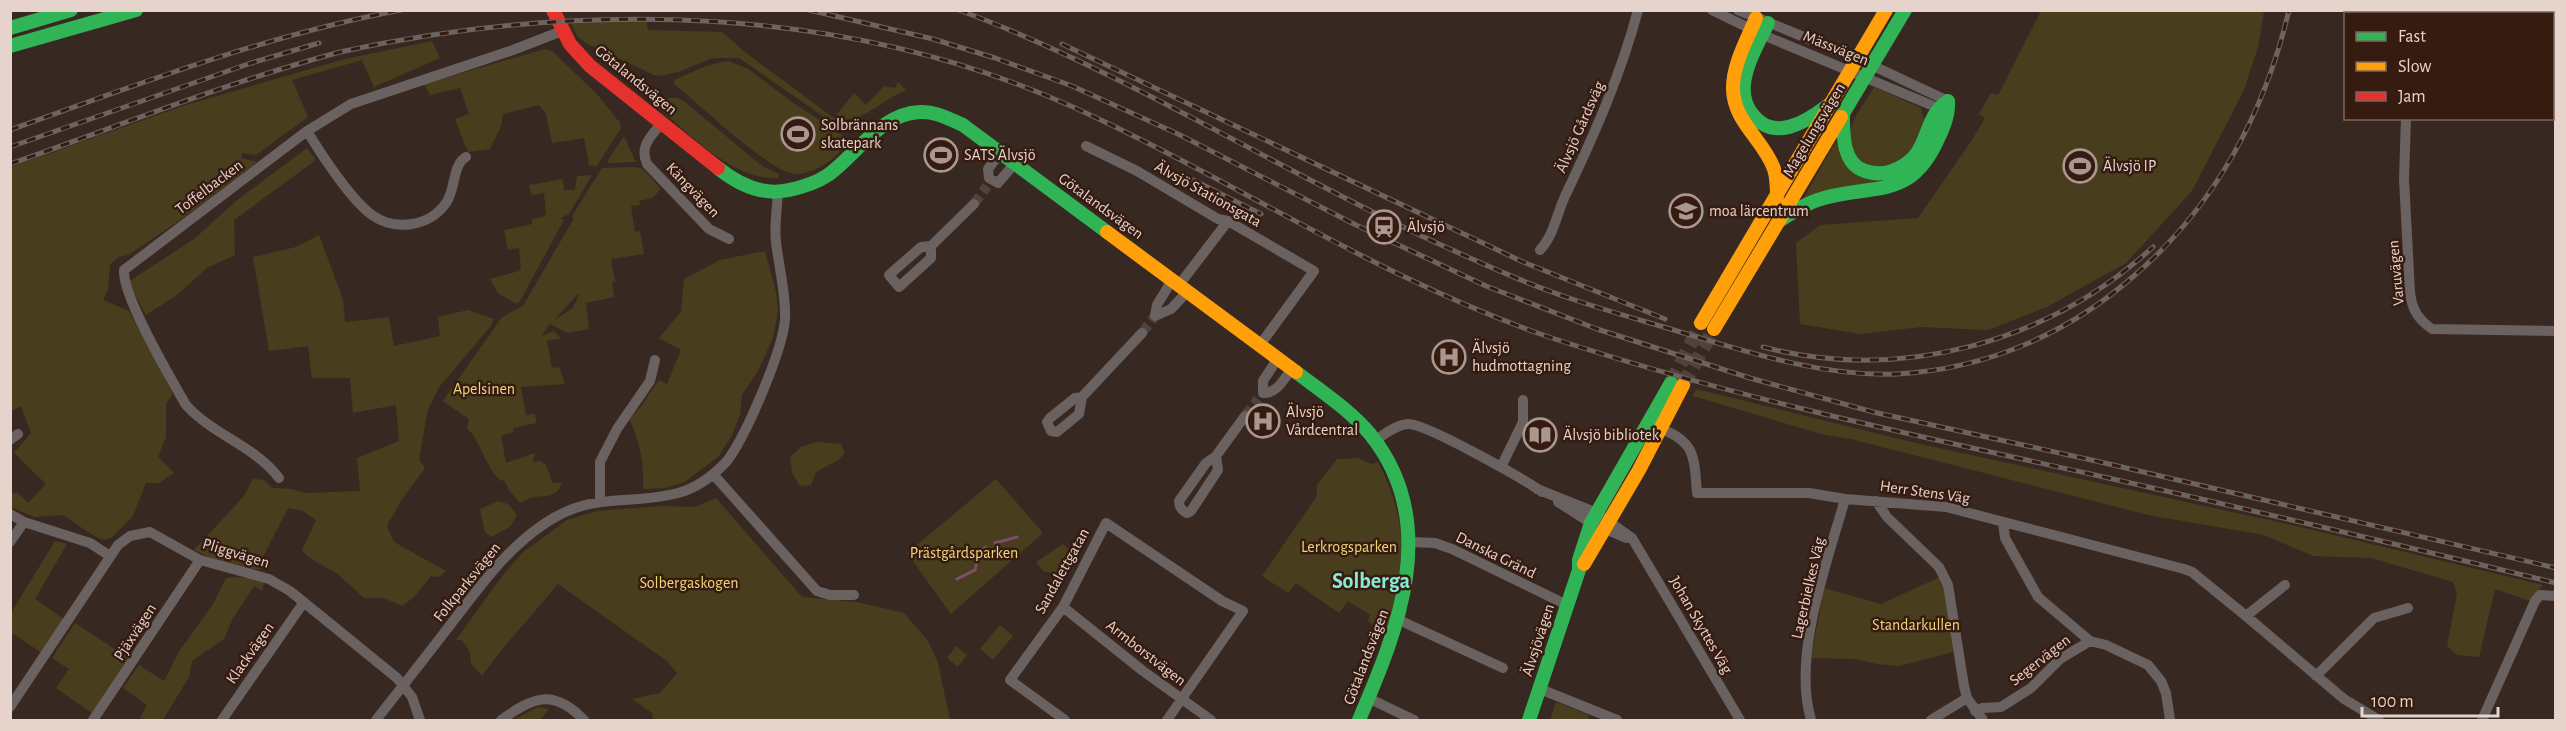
<svg xmlns="http://www.w3.org/2000/svg" width="2566" height="731" font-family="'Alegreya Sans',sans-serif">
<style>
.green{fill:#483e1e;fill-rule:evenodd}
.lines{fill:none;stroke-linecap:round;stroke-linejoin:round}
.stream{stroke:#804c68;stroke-width:3}
.street-tunnel{stroke:#52423c;stroke-width:10;stroke-dasharray:10 5;stroke-linecap:butt}
.secondary-tunnel{stroke:#52423c;stroke-width:14;stroke-dasharray:14 7;stroke-linecap:butt}
.street{stroke:#6a6260;stroke-width:10}
.fast{stroke:#30b455;stroke-width:14}
.slow{stroke:#ff9f0a;stroke-width:14}
.jam{stroke:#e5322d;stroke-width:14}
.rail-casing{stroke:#6d6460;stroke-width:5}
.rail{stroke:#361b10;stroke-width:3;stroke-dasharray:9;stroke-linecap:butt}
.labels{text-anchor:middle;dominant-baseline:central;stroke-width:5;stroke-linejoin:round;paint-order:stroke}
.street-label{font-size:16px;fill:#e6d3cc;stroke:#361b10}
.poi-label{font-size:16px;fill:#e6d3cc;stroke:#361b10;text-anchor:start}
.park-label{font-size:16px;fill:#edd77b;stroke:#361b10}
.district-label{font-size:22px;font-weight:bold;fill:#85ead5;stroke:#361b10}
</style>
<rect width="100%" height="100%" fill="#382822"/>
<path class="green" d="M2041,11h223l-6,36 -14,43 -52,101 -66,72 -79,44 -59,23 -67,-3 -60,7 -61,-10 -4,-81 24,-18 98,-7 54,-78 13,-22 -6,-4 12,-21 7,2z
M646,18l2,12 74,2 24,21 88,65 20,-25 12,12 18,-19 11,2 3,-6 8,8c-30,13 -39,32 -76,31l-91,-63h-27l-31,13 -20,5 -7,-1 -68,-32 -9,-7 -8,-17z
M432,41l8,17 -66,29 -12,-27 -70,20 16,37 -52,38 -13,-2 -2,5 16,4 -78,59 -51,34 -10,2 -8,8 -2,25 -5,10 26,11 44,83 -7,10v33l-8,20 16,16 -15,10h-13l-13,33 -22,22 -8,2 -12,-6 -28,-19 -29,2 -23,-10v-13l6,-2 11,11 18,-19 -32,-31 17,-20 -10,-27 -10,5v-244l175,-62 155,-45z
M545,49l7,2 46,44 22,28 1,5 -24,38 -8,-1 -5,-27 -32,5 -6,-29 -7,-9 -36,9 -2,12 -11,23 -22,3 -13,-33 14,-5 -9,-26 -30,7 -6,-11z
M729,61l19,8 44,33 58,38c-12,16 -32,33 -53,34 -24,2 -101,-73 -123,-90v-4c18,-8 35,-17 55,-19z
M1874,87l47,21 4,14c-6,15 -13,33 -28,42 -24,14 -54,-9 -46,-36 4,-14 16,-28 23,-41z
M670,98h8l7,4 77,64 17,8 -1,4c-46,3 -91,-47 -124,-74z
M624,136l12,26 -28,1v-3z
M1836,141c9,23 20,40 47,38l1,4 -83,19z
M307,148l9,12 -82,60 1,35 -28,13 -30,27 -31,20 -18,-33 66,-43 42,-38z
M635,167l8,2 18,20 -9,9 -13,3 1,4 -9,1 4,26 5,-1 4,23 -33,5 4,22 -3,1 2,15 -28,6 3,26 -21,4 -18,-9 -9,12 13,-5 7,7 -14,3 5,27 7,-1 6,17 -44,3 5,28 9,-1 1,9 -22,5 -1,4 -12,4 5,27 29,-10 -2,9 8,-1 5,4 7,18h9c-6,15 -14,12 -28,14 -5,1 -9,4 -14,6l-11,-13 -5,-10 -3,1c-16,-14 -19,-38 -34,-53l2,-9 -26,-18 59,-84 21,-11 51,-88 -2,-2 30,-48zM579,294l-6,14 -19,12 24,-26z
M592,175l-23,39 -9,4 4,2 -44,81 -4,3 -18,-11 -8,-14 29,-8 2,-2 -2,-21 -11,2 -4,-20 28,-6v-5l11,-2 3,-3 -2,-21 -12,2 -3,-10 34,-6 1,11h11l2,-14z
M319,235l24,64 2,23 44,-5 5,29 46,-10 -2,-19 30,-7 26,9 -4,8 -50,59 -12,23 -9,50 6,9 -25,34 -13,24 7,16 52,29 -7,6 -8,-1 -18,22 -11,8 -18,-8h-20l-25,-23 -31,-18 -6,-7 14,-30 -13,-9 -15,-3 -25,49 -1,12h-30l-38,-19 50,-54 9,-17 11,1 8,8 20,1 13,4 55,-2 -3,-33 42,-17 -3,-36 -43,8 -3,-35h-38l-4,-32 -39,5 -16,-94 43,-10z
M765,251l11,41 2,19 -5,27 -15,33 -16,24 -2,20 -9,22 -12,19 -34,26 -19,6 -23,1c2,-21 -4,-52 -14,-70l10,-10 20,-29 8,4 14,-34 -22,-12 22,-26 3,-33 36,-19z
M1696,389l220,54 380,83 247,59 -13,16 -35,-12 -16,68 -22,-2 -10,-9 10,-52 -4,-12 -82,-24 -58,-2 -49,-21 -116,-20 -297,-76 -30,-5 -128,-38z
M816,442l25,2 4,9 -7,7 -22,12 -5,13 -11,1 -8,-13 -2,-16 11,-10z
M1358,458l13,6 7,-2c31,59 30,111 8,173l-18,-14 2,-6 -22,-14 -9,12 -43,-30 -8,10 -26,-17 55,-80v-11l20,-26z
M996,479l47,54 -92,81 -44,-61z
M716,498l86,99 54,5 48,11 24,28 10,22 12,57h-297l-1,-7 -20,-14 28,-6 17,-20 -10,-12 -109,-77 -59,69 -17,23 -11,-13 -1,-11 -8,-12h-6l44,-61 23,-27 44,-32 30,-9 66,-5 32,1z
M498,501l10,3 9,11 -7,12 -19,10 -6,-5 -5,-23z
M55,541l12,3 -32,55 29,20 -22,34 -29,-19 -2,3v-24z
M1063,544l13,11 -15,21 -18,-5 -7,-9z
M234,577l31,2 -3,12 -8,-5 -22,34 -8,19 -32,22 -3,16 -26,43h-24l8,-15 -24,-17 16,-23 25,16 16,-31 33,-46 13,-26z
M1940,577l6,12 7,63 -54,14 -22,-2 -22,-5 -44,-1 13,-70 57,16z
M75,623l55,36 -38,54 -36,-25 13,-19 -17,-11z
M1000,625l13,11 -20,24 -13,-11z
M956,646l11,9 -9,12 -11,-9z
M1556,702l33,13 -1,5h-38z
M538,707l11,2 -9,11h-27z"/>
<g class="lines">
<path class="stream" d="M995,543l22,-6
M957,579l18,-9 4,-18 7,-5"/>
<path class="street-tunnel" d="M974,204l13,-18
M1142,333l13,-17
M1245,416l13,-17"/>
<path class="secondary-tunnel" d="M1671,383l30,-60
M1683,385l31,-56"/>
<path class="street" d="M1712,10l51,25 180,75
M1738,10l127,52 83,39
M2415,14v-4
M2406,118l-2,61 6,113c2,18 8,27 22,37l124,2
M662,123c-11,13 -23,23 -15,41l62,65 20,10
M307,131c14,23 44,69 65,84 24,17 58,11 74,-12 10,-14 6,-38 20,-46
M1086,146l51,25 81,48 10,2 86,50 -54,74
M1000,153l-12,16 1,9 9,5 17,-20
M931,246v12l-32,29 -10,-12 32,-28 10,-1 43,-42
M1540,250c15,-16 17,-39 27,-58 28,-59 54,-118 71,-182
M1172,280l-15,25 -2,11 16,-7 17,-18
M1179,285l49,-64
M1278,358l-15,23v12c14,1 21,-14 29,-25
M1082,397l-3,17 -22,18 -6,-1 -4,-9 3,-4 25,-20 7,-1 60,-64
M1661,429c36,13 33,31 36,64h112l36,6 101,8 238,62 8,3 54,44 98,83 35,21
M10,440l8,-6
M1375,441c9,-7 21,-16 33,-17 17,-1 116,55 134,68
M1216,456l2,14 -27,41 -4,2c-6,-3 -8,-6 -8,-12l27,-38 10,-7 29,-40
M1501,467l22,-45v-22
M713,474l104,117 13,4h24
M279,478c-24,-32 -66,-43 -93,-73 -15,-26 -64,-109 -62,-135l183,-139 44,-27 162,-54 49,-19
M1537,489l60,24 35,25 108,182
M600,501v-39l17,-33 33,-48 5,-21
M1876,501l11,16 52,50 9,18 16,101 3,12 16,22
M1558,502l33,21 35,15
M10,514l14,8 66,21 20,13
M2003,523l2,15 33,59 52,44 16,4 42,20 13,16 5,12 4,27
M10,542l14,-20
M1410,542l25,1 17,6 115,56
M1063,607l80,64 68,49
M2246,616l39,-31
M1399,620l104,48
M2316,676l58,-58 34,-10
M1540,689l77,31
M1368,698l46,22
M10,707l108,-162 12,-9 20,-4 50,28 69,19 21,12 107,87 15,19 8,23
M1975,711l7,-3 19,-1 30,-19 29,-29 30,-18
M93,720l107,-160
M222,720l82,-118
M376,720c26,-33 52,-66 78,-100 28,-36 53,-72 93,-98 48,-31 83,-16 131,-29 19,-5 36,-18 49,-32 19,-25 56,-111 58,-142 1,-26 -6,-51 -9,-77 -2,-15 1,-33 2,-49
M501,720c33,-23 52,-32 83,0
M1065,720l-55,-40 53,-73 43,-84 116,78 21,10 -76,109
M1811,720c-19,-65 16,-157 34,-221
M1931,720l36,-22
M2482,720l53,-119 5,-6 16,1"/>
<path class="fast" d="M1768,23c-9,19 -22,40 -24,61 -1,11 2,23 9,31 21,27 53,7 74,-9
M10,28l61,-18
M10,46l126,-36
M1841,117l64,-107
M718,168c21,17 45,28 71,22 14,-3 27,-7 39,-15 28,-20 53,-62 92,-63 15,-1 29,7 43,13l144,107
M1779,221c14,-9 29,-19 45,-23 50,-14 84,1 111,-53 7,-14 14,-28 13,-44 -29,19 -14,55 -56,70 -8,3 -18,3 -27,0 -23,-7 -22,-38 -22,-57
M1296,372c25,19 54,38 74,62 72,89 28,195 -11,286
M1529,720l50,-150v-10l12,-37 80,-140"/>
<path class="slow" d="M1756,18c-9,22 -23,46 -23,70 0,34 31,52 41,81 3,9 3,19 3,28
M1107,232l189,140
M1701,323l185,-313
M1714,329l127,-212
M1584,564l55,-94 44,-85"/>
<path class="jam" d="M553,10l17,34 20,22 128,102"/>
<g class="rail-casing">
<path id="rail" d="M809,10l124,29 62,19 77,28 106,48 178,91 130,61 111,43 153,49 123,34 223,49 460,107
M959,10c167,62 319,160 480,234 44,20 88,40 133,55 38,13 76,23 115,35 67,20 139,43 210,40 90,-5 171,-40 238,-99 80,-69 130,-163 154,-265
M1062,44l461,218 142,57
M10,130c128,-46 257,-95 391,-120
M10,147l238,-83 71,-21
M10,164c109,-38 218,-82 330,-112 241,-52 504,-48 733,55 163,74 311,175 482,232 174,57 352,95 531,134 157,35 314,72 470,110
M1193,180l68,34
M1763,347c139,36 286,-5 390,-100"/>
</g>
<use href="#rail" class="rail"/>
</g>
<defs>
<g id="stadium-ring" transform="scale(1.725)"><circle r="9.5" fill="#361b10" stroke="#a99790" stroke-width="1.5"/><path d="M0-5a6.5 5 0 1 0 0 10a6.5 5 0 1 0 0-10ZM-3.5-1.8h7v3.6h-7Z" fill="#a99790"/></g>
<g id="university-ring" transform="scale(1.725)"><circle r="9.5" fill="#361b10" stroke="#a99790" stroke-width="1.5"/><path d="M0-5L7-2L0 1L-7-2ZM-4 1L0 2.5L4 1V4Q0 6-4 4Z" fill="#a99790"/></g>
<g id="station-ring" transform="scale(1.725)"><circle r="9.5" fill="#361b10" stroke="#a99790" stroke-width="1.5"/><path d="M-3-6H3Q5-6 5-4V2Q5 4 3 4L4.5 6H3L1.5 4h-3L-3 6H-4.5L-3 4Q-5 4-5 2V-4Q-5-6-3-6ZM-3.5-4v3h7v-3ZM-3.5 1v1.5H-2V1ZM2 1v1.5H3.5V1Z" fill="#a99790"/></g>
<g id="hospital-ring" transform="scale(1.725)"><circle r="9.5" fill="#361b10" stroke="#a99790" stroke-width="1.5"/><path d="M-5-5h3v3.5h4V-5h3V5h-3V1.5h-4V5h-3Z" fill="#a99790"/></g>
<g id="library-ring" transform="scale(1.725)"><circle r="9.5" fill="#361b10" stroke="#a99790" stroke-width="1.5"/><path d="M-6-4Q-3-5.5-.7-3.5V5Q-3 3-6 4ZM6-4Q3-5.5 .7-3.5V5Q3 3 6 4Z" fill="#a99790"/></g>
</defs>
<g fill-rule="evenodd">
<use href="#stadium-ring" x="798" y="134"/>
<use href="#stadium-ring" x="941" y="155"/>
<use href="#stadium-ring" x="2080" y="166"/>
<use href="#university-ring" x="1686" y="211"/>
<use href="#station-ring" x="1384" y="227"/>
<use href="#hospital-ring" x="1449" y="357"/>
<use href="#hospital-ring" x="1263" y="421"/>
<use href="#library-ring" x="1540" y="435"/>
</g>
<g class="labels">
<g class="street-label">
<text transform="translate(1836 48) rotate(22)">Mässvägen</text>
<text transform="translate(636 80) rotate(39)">Götalandsvägen</text>
<text transform="translate(1580 127) rotate(-66)">Älvsjö Gårdsväg</text>
<text transform="translate(1814 130) rotate(-59)">Magelungsvägen</text>
<text transform="translate(209 187) rotate(-37)">Toffelbacken</text>
<text transform="translate(693 190) rotate(46)">Kängvägen</text>
<text transform="translate(1208 194) rotate(29)">Älvsjö Stationsgata</text>
<text transform="translate(1101 206) rotate(36)">Götalandsvägen</text>
<text transform="translate(2396 273) rotate(-95)">Varuvägen</text>
<text transform="translate(1925 492) rotate(8)">Herr Stens Väg</text>
<text transform="translate(236 553) rotate(17)">Pliggvägen</text>
<text transform="translate(1496 555) rotate(26)">Danska Gränd</text>
<text transform="translate(1062 571) rotate(-61)">Sandalettgatan</text>
<text transform="translate(467 582) rotate(-51)">Folkparksvägen</text>
<text transform="translate(1808 588) rotate(-77)">Lagerbielkes Väg</text>
<text transform="translate(1701 625) rotate(60)">Johan Skyttes Väg</text>
<text transform="translate(135 632) rotate(-57)">Pjäxvägen</text>
<text transform="translate(1538 640) rotate(-72)">Älvsjövägen</text>
<text transform="translate(250 653) rotate(-55)">Klackvägen</text>
<text transform="translate(1146 653) rotate(38)">Armborstvägen</text>
<text transform="translate(1366 657) rotate(-69)">Götalandsvägen</text>
<text transform="translate(2040 660) rotate(-38)">Segervägen</text>
</g>
<g class="poi-label">
<text x="821" y="125">Solbrännans<tspan x="821" dy="18">skatepark</tspan></text>
<text x="964" y="155">SATS Älvsjö</text>
<text x="2103" y="166">Älvsjö IP</text>
<text x="1709" y="211">moa lärcentrum</text>
<text x="1407" y="227">Älvsjö</text>
<text x="1472" y="348">Älvsjö<tspan x="1472" dy="18">hudmottagning</tspan></text>
<text x="1286" y="412">Älvsjö<tspan x="1286" dy="18">Vårdcentral</tspan></text>
<text x="1563" y="435">Älvsjö bibliotek</text>
</g>
<g class="park-label">
<text x="484" y="389">Apelsinen</text>
<text x="1349" y="547">Lerkrogsparken</text>
<text x="964" y="553">Prästgårdsparken</text>
<text x="689" y="583">Solbergaskogen</text>
<text x="1916" y="625">Standarkullen</text>
</g>
<g class="district-label">
<text x="1371" y="581">Solberga</text>
</g>
</g>
<rect width="2566" height="731" fill="none" stroke="#e6d3cc" stroke-width="24"/>
<rect x="2344" y="12" width="210" height="108" fill="#361b10" stroke="#7c655b" stroke-width="1.5"/>
<rect x="2356" y="32" width="30" height="9" fill="#30b455" stroke="#7c655b" stroke-width="1.5"/>
<text x="2398" y="42" font-size="18" fill="#e6d3cc">Fast</text>
<rect x="2356" y="62" width="30" height="9" fill="#ff9f0a" stroke="#7c655b" stroke-width="1.5"/>
<text x="2398" y="72" font-size="18" fill="#e6d3cc">Slow</text>
<rect x="2356" y="92" width="30" height="9" fill="#e5322d" stroke="#7c655b" stroke-width="1.5"/>
<text x="2398" y="102" font-size="18" fill="#e6d3cc">Jam</text>
<path d="M2362 707v9h136v-9" fill="none" stroke="#e6d3cc" stroke-width="3"/>
<text x="2371" y="707" font-size="18" fill="#e6d3cc" stroke="#361b10" stroke-width="4.5" paint-order="stroke">100 m</text>
</svg>
